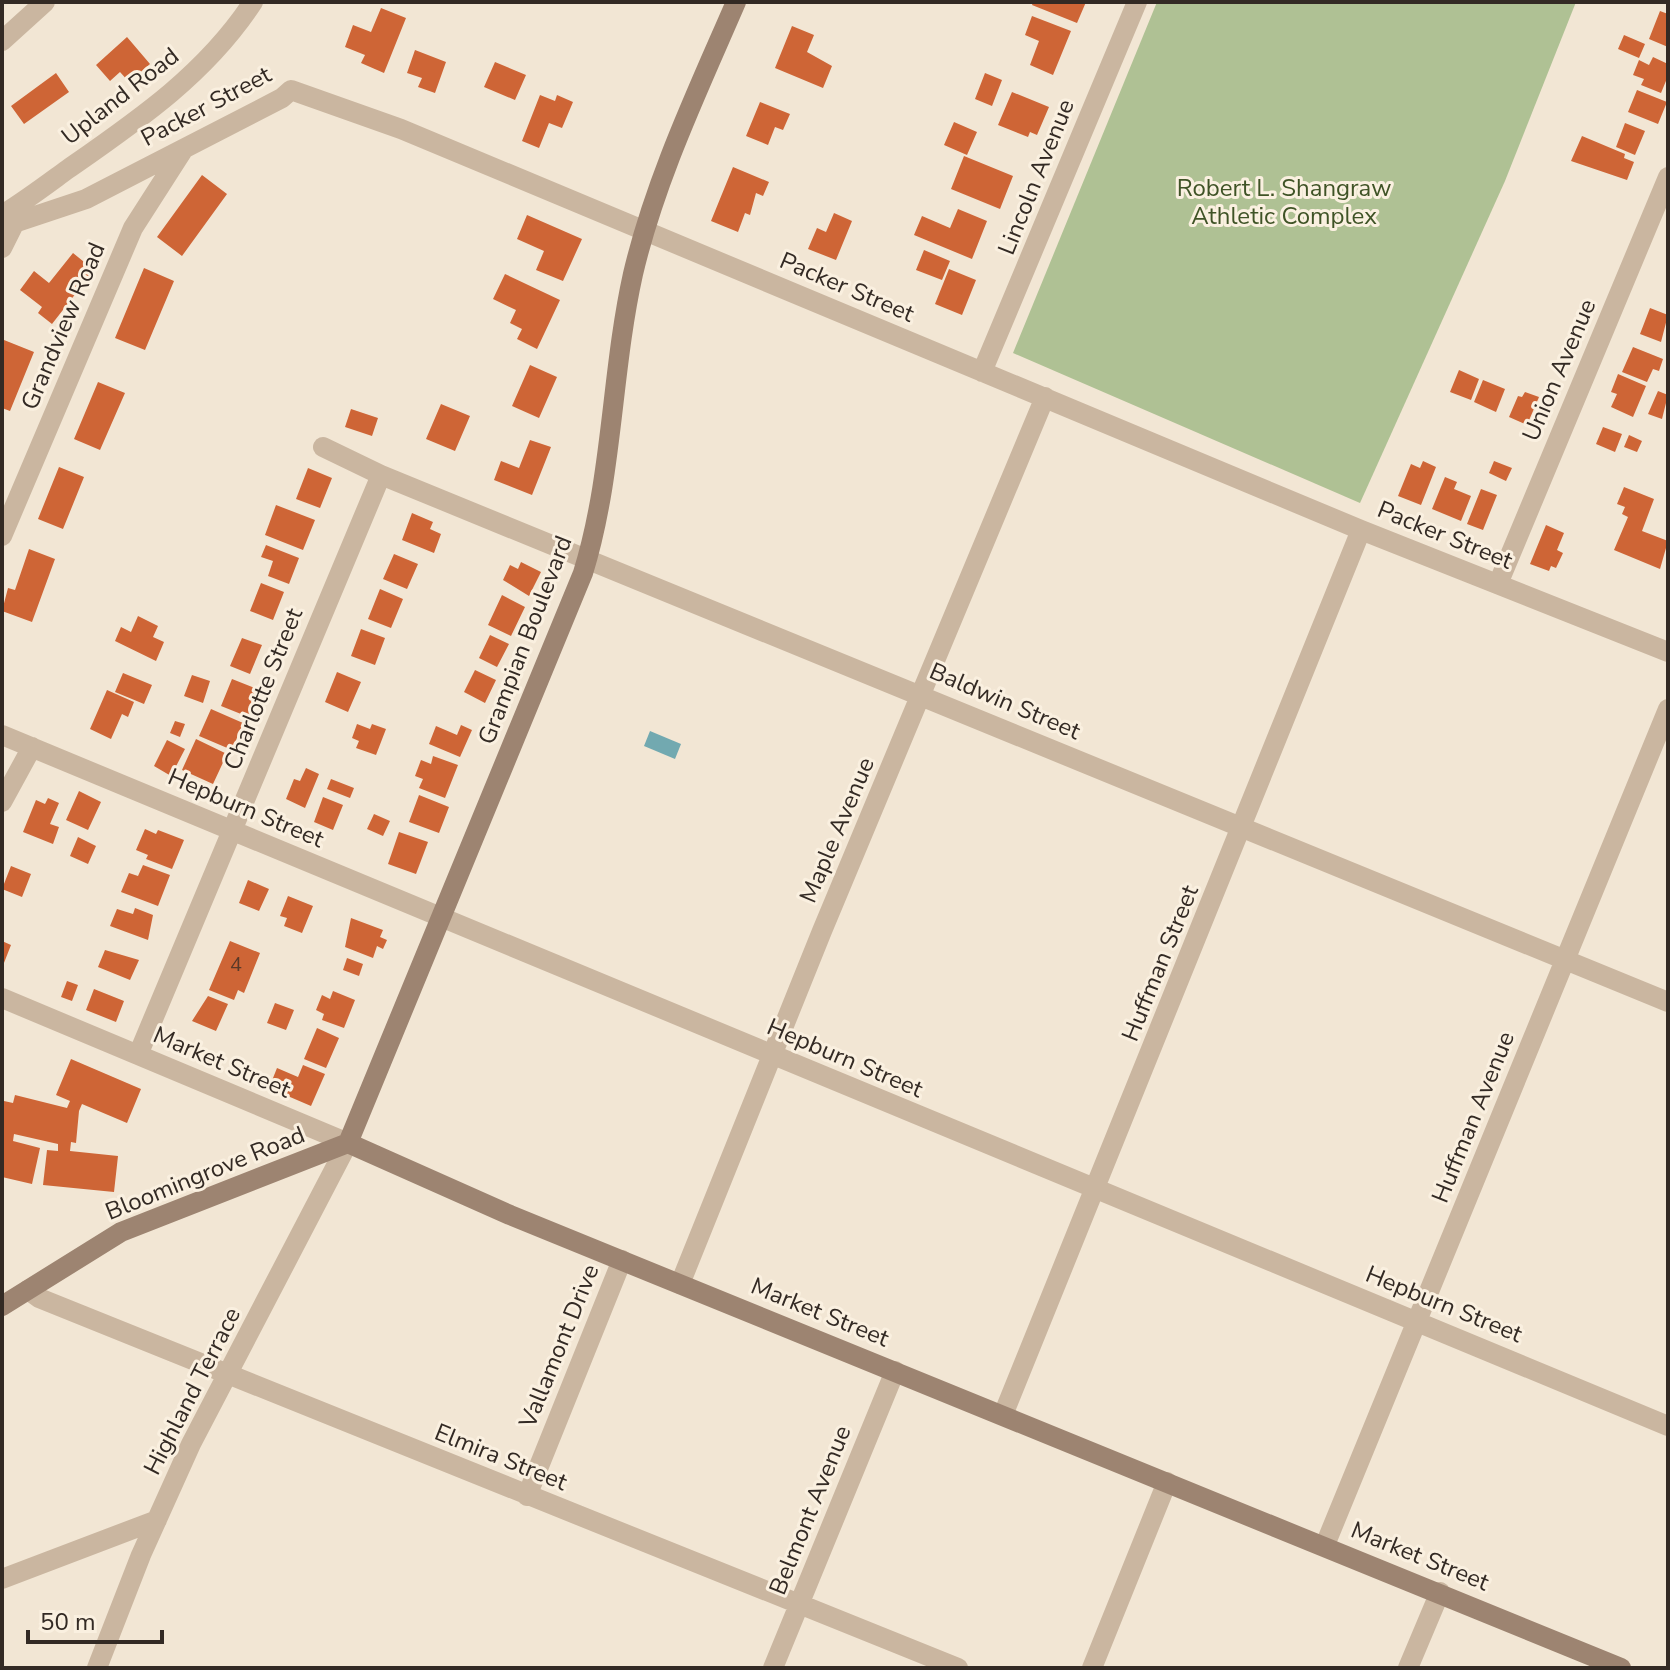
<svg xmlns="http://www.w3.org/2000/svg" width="1670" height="1670" font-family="'Nunito Sans',sans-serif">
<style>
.green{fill:#afc194}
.water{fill:#72a9b0}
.building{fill:#ce6536}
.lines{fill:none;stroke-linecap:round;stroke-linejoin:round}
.street{stroke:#cab6a0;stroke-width:20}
.secondary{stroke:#9d8471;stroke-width:20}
.labels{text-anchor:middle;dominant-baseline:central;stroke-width:6;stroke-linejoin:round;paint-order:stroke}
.number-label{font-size:20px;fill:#5a3928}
.street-label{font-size:24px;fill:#332a24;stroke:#faf0e0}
.park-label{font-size:24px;fill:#3f5326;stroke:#faf0e0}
</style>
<rect width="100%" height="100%" fill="#f2e6d4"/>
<path class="green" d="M1157,2h419l-71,179 -145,322 -347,-150z"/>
<path class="water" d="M650,731l31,13 -6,15 -31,-13z"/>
<path class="building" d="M1033,2h53l-9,21 -45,-18z
M381,8l25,10 -22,55 -23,-10 4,-8 -20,-8 8,-22 18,7z
M1660,11l8,3v33l-19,-8z
M1032,16l39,15 -18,44 -23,-10 9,-24 -14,-6z
M792,26l22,9 -7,17 25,14 -9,22 -48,-20z
M1624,35l21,9 -6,14 -21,-9z
M127,37l23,27 -21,18 -9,-10 -10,9 -14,-16z
M415,50l31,12 -11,31 -17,-6 4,-9 -15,-5z
M1653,57l15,7v12l-7,17 -20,-8 3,-6 -11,-4 6,-15 10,5z
M495,62l31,13 -11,25 -31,-13z
M56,73l13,19 -45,32 -13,-18z
M985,73l17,7 -10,26 -17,-7z
M1637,90l30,12 -9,22 -30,-12z
M1012,92l37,15 -12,28 -7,-3 -2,5 -30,-12z
M540,95l15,6 2,-6 16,7 -11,26 -13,-5 -10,25 -17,-7z
M760,102l30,12 -7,16 -8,-3 -7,18 -22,-9z
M954,122l23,10 -10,23 -23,-10z
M1625,123l20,8 -10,24 -19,-8z
M1582,136l43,18 -1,4 10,4 -7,18 -56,-19z
M964,156l49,20 -13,33 -49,-20z
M733,167l36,15 -6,14 -7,-3 -6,22 -5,-2 -7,19 -27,-11z
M202,175l25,19 -45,62 -25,-19z
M958,209l29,12 -15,38 -58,-24 8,-19 28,12z
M834,213l18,8 -16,39 -28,-11 9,-21 9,4z
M527,215l55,24 -19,42 -27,-11 8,-19 -27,-12z
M924,250l26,11 -8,19 -26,-10z
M73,253l21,17 -42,54 -14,-11 4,-6 -22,-17 14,-19 15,12z
M144,268l30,13 -29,69 -30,-12z
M949,269l27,11 -14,35 -27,-11z
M505,274l55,26 -23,49 -20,-10 5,-10 -12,-6 6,-13 -23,-11z
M1650,308l18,7 -7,27 -21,-8z
M4,340l30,12 -24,59 -8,-3z
M1633,347l30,12 -4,12 -6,-2 -6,13 -25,-10z
M530,365l27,12 -18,41 -27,-12z
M1459,370l20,9 -8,21 -21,-8z
M1618,374l28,12 -13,31 -22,-10 6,-13 -6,-2z
M1483,380l22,9 -9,23 -22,-10z
M98,382l27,11 -25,57 -26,-11z
M1658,391l10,4 -6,24 -14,-5z
M1525,392l14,5 -12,28 -18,-8 9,-21 4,1z
M441,404l29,12 -15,35 -29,-12z
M351,409l27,9 -6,18 -27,-9z
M1603,427l19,7 -7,18 -19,-8z
M1629,435l13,6 -5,11 -13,-5z
M530,440l21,7 -19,48 -38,-15 7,-19 18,7z
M1423,461l13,6 -15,38 -23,-9 13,-32 9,4z
M1494,461l18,7 -6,13 -17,-8z
M59,467l25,10 -21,52 -25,-10z
M308,468l24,10 -12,30 -24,-9z
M1445,477l12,5 -3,7 17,7 -10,25 -29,-12z
M1624,487l30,12 -12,32 26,10 -8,28 -46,-19 14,-33 -6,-3 3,-7 -8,-3z
M1481,489l16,6 -14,35 -16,-6z
M276,505l39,15 -12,30 -38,-15z
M412,513l21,9 -3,7 11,5 -7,19 -32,-13z
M1546,525l18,8 -7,17 6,3 -7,15 -5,-2 -2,5 -19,-7z
M266,545l33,13 -10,26 -21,-8 5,-15 -12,-4z
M29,549l26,10 -23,63 -30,-11 6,-23 7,2z
M394,554l24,10 -11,25 -24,-10z
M521,562l20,10 -12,24 -26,-16 7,-15 8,4z
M261,583l23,9 -11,28 -23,-9z
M380,589l23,10 -12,29 -23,-9z
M502,595l23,12 -14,29 -23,-11z
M138,616l20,10 -5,11 11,5 -8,19 -41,-20 6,-14 10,5z
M361,629l24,9 -10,27 -24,-9z
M490,635l19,9 -12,23 -18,-9z
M242,638l20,7 -12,29 -20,-8z
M475,670l21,10 -11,23 -21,-11z
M337,672l24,10 -13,30 -23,-10z
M123,673l29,12 -8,19 -29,-12z
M192,675l18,6 -7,22 -19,-7z
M232,679l30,12 -11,27 -30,-12z
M107,690l27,12 -6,15 -6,-3 -11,25 -21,-10z
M211,709l32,14 -11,27 -33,-14z
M175,721l10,3 -5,13 -10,-4z
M357,724l13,5 2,-5 14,5 -10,26 -20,-7 3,-7 -7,-3z
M461,725l11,5 -12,27 -31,-13 7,-18 21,9z
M196,739l31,15 -14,30 -31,-14z
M167,740l18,9 -14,27 -17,-10z
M433,756l25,9 -13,33 -26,-10 4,-9 -8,-3 6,-16 10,4z
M306,768l13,6 -14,34 -19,-9 8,-20 6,2z
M331,779l23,9 -4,10 -23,-9z
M79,791l22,11 -13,28 -22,-10z
M419,795l30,12 -10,26 -30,-11z
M323,797l20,8 -10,25 -19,-8z
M48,798l11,5 -9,21 9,3 -6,17 -30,-12 13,-32 9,4z
M374,814l16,7 -7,15 -16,-7z
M145,829l11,5 2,-4 26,10 -12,29 -26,-10 2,-4 -12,-5z
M399,832l29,10 -12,32 -28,-10z
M78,837l18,9 -8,18 -18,-8z
M143,865l27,10 -12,31 -37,-14 8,-19 9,3z
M11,866l20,8 -9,23 -20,-8z
M248,880l21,9 -10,22 -20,-8z
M288,896l25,10 -11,27 -18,-7 3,-8 -7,-2z
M135,908l18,7 -5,25 -38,-14 7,-17 16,5z
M351,918l32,12 -3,7 7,3 -4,9 -6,-3 -4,12 -28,-11z
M2,941l9,4 -9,23z
M230,941l30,12 -16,40 -6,-3 -4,10 -25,-10z
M105,950l34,10 -9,20 -32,-13z
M347,958l16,6 -4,12 -16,-6z
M67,981l11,4 -6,16 -11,-4z
M94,989l30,12 -8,21 -30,-12z
M333,991l22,9 -11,28 -22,-8 2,-6 -8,-4 6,-15 8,4z
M208,996l20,8 -12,27 -24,-10z
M275,1003l19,7 -8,20 -19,-7z
M317,1028l22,10 -13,30 -22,-9z
M71,1059l70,30 -14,34 -45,-19 -3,7 -3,32 -5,-1 -1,9 48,5 -4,36 -71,-7 4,-35 11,1v-7l-44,-10 -1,7 27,7 -8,36 -30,-7 2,-76 9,2 2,-8 52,13 3,-7 -14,-6z
M303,1065l22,9 -14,32 -42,-18 8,-20 21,9z"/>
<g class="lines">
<path class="street" d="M2,41l43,-39
M2,215c23,-14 44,-30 66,-46 69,-48 138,-95 185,-167
M14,223l72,-24 196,-101 9,-8 110,39 960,401 307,122
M2,248l18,-36
M982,372l155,-370
M323,447l58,28 1287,527
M2,536l131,-308 50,-78
M1498,584l170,-407
M2,735l1666,691
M2,802l30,-55
M2,998l346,145 -157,301 -50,111 -44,113
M138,1055l243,-580
M680,1284l142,-353 223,-534
M28,1290l11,8 919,370
M1003,1415l358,-885
M527,1496l95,-236
M1325,1545l343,-836
M2,1579l155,-59
M773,1668l122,-297
M1092,1668l75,-186
M1408,1668l32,-76"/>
<path class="secondary" d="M348,1143l162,72 1111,453
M348,1143l235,-570c30,-97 28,-200 50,-299 22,-94 65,-184 103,-272
M2,1306l119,-74 227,-89"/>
</g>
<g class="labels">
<g class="number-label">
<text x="236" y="964">4</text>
</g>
<g class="street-label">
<text transform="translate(120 96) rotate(-38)">Upland Road</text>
<text transform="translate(206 106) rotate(-28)">Packer Street</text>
<text transform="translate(1036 177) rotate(-68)">Lincoln Avenue</text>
<text transform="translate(847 287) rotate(23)">Packer Street</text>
<text transform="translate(63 326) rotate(-67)">Grandview Road</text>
<text transform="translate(1559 370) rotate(-67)">Union Avenue</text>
<text transform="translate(1445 535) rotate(22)">Packer Street</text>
<text transform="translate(525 640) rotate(-69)">Grampian Boulevard</text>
<text transform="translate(263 689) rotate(-68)">Charlotte Street</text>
<text transform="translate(1005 701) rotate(23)">Baldwin Street</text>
<text transform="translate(246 808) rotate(23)">Hepburn Street</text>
<text transform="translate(837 830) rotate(-67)">Maple Avenue</text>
<text transform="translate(1160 963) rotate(-68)">Huffman Street</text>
<text transform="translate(845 1058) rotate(23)">Hepburn Street</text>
<text transform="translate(222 1062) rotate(23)">Market Street</text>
<text transform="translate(1473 1117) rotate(-68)">Huffman Avenue</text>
<text transform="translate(205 1173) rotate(-22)">Bloomingrove Road</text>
<text transform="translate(1444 1304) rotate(22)">Hepburn Street</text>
<text transform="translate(820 1312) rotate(22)">Market Street</text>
<text transform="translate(559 1346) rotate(-68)">Vallamont Drive</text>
<text transform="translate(192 1391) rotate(-63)">Highland Terrace</text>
<text transform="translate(501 1457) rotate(22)">Elmira Street</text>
<text transform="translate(810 1510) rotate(-68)">Belmont Avenue</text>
<text transform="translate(1420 1556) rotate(22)">Market Street</text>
</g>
<g class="park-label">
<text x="1284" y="188">Robert L. Shangraw<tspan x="1284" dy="28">Athletic Complex</tspan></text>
</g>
</g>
<rect width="1670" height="1670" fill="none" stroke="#332a24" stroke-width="8"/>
<path d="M28 1630v12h134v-12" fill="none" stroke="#332a24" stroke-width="4"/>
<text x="40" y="1630" font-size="24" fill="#332a24" stroke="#faf0e0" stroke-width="6" paint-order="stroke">50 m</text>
</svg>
